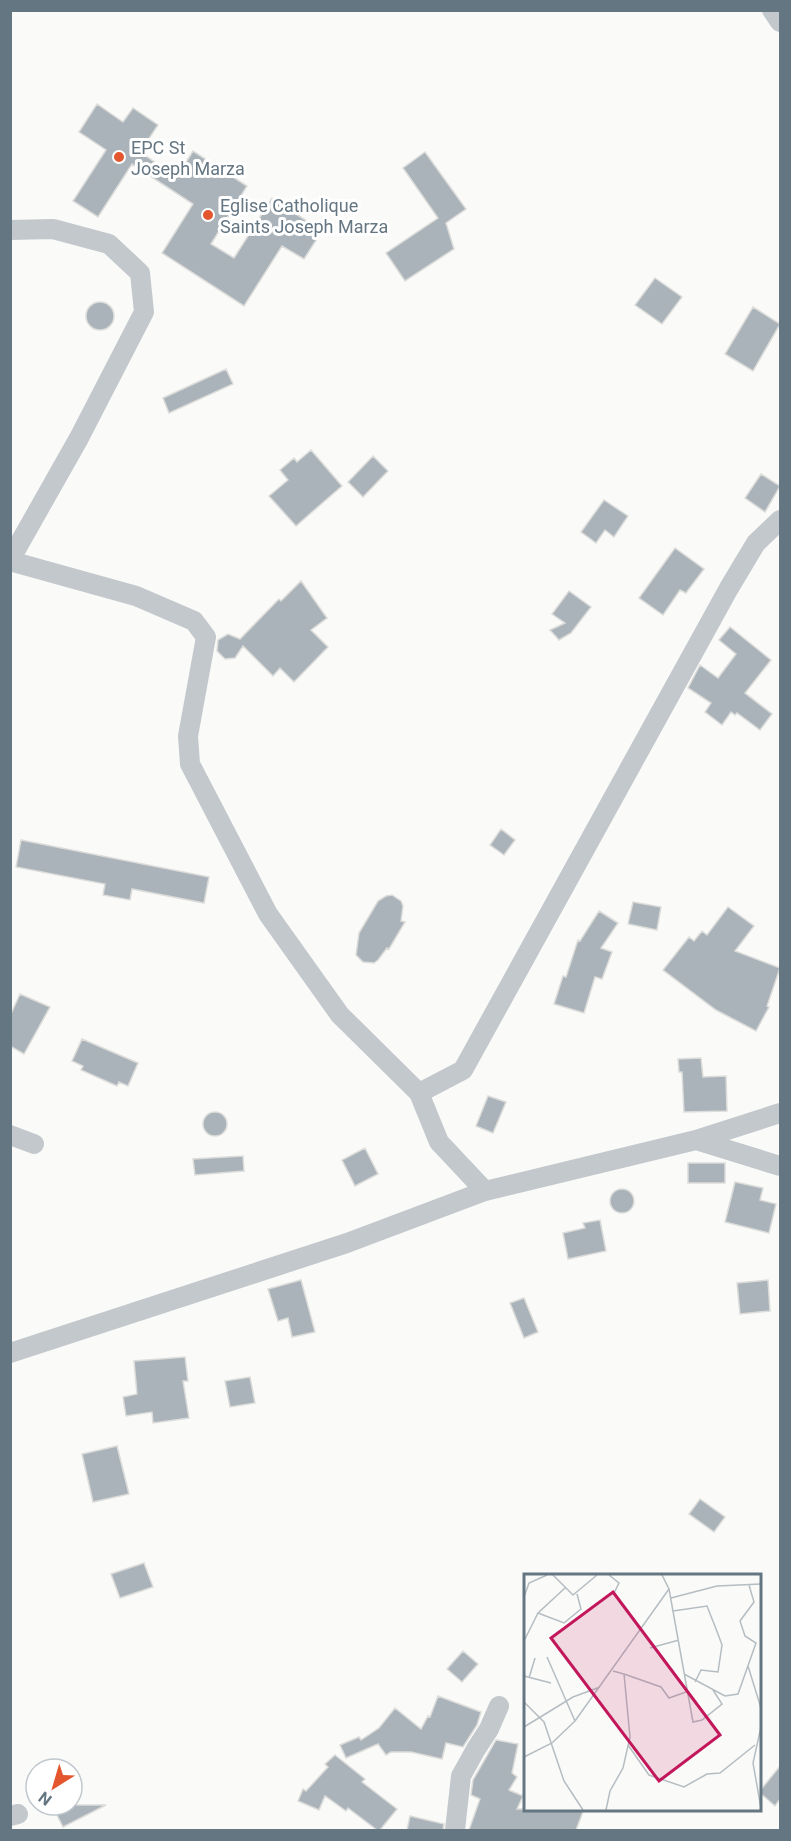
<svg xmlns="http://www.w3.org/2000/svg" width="791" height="1841" font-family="Roboto,sans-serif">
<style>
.building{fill:#aab3b9;stroke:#dcdcda;stroke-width:1.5}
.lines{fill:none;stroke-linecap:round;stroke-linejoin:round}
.minor{stroke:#c3c8cc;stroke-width:20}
.poi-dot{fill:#e4572e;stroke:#fff;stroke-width:2}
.labels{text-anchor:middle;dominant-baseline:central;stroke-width:6;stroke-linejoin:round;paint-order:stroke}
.poi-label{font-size:18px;fill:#657683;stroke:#fff;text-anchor:start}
.inset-road{fill:none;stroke:#b5bdc2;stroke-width:1.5}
.view{fill:#c2185b;fill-opacity:0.15;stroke:#c2185b;stroke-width:3}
.inset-edge{fill:none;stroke:#657683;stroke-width:3}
</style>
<rect width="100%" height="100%" fill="#fafaf8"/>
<path class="building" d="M97,104l26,18 10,-14 25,17 -18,27 37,25 16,-26 54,35 -36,58 23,14 38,-60 50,33 -18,28 -22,-13 -38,60 -82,-53 31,-49 -61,-40 -34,53 -25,-16 33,-51 -27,-18z
M425,152l41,57 -20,14 8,26 -49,32 -19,-28 52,-35 -35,-50z
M655,278l27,19 -20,27 -27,-19z
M86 316a14 14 0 1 1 28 0a14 14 0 1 1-28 0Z
M753,307l27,17 -27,47 -28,-17z
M226,369l7,15 -64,29 -6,-15z
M311,450l31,36 -46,40 -27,-30 19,-16 -8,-10 14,-12 3,4z
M373,456l15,15 -25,26 -15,-15z
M761,474l19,12 -15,26 -20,-14z
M604,500l24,16 -14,21 -9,-7 -9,13 -15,-11z
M675,548l29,21 -18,24 -6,-3 -17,25 -24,-17z
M301,581l26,37 -16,12 17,17 -34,35 -14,-14 -7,8 -30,-30 -8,12 -10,1 -8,-8 1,-11 10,-6 12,5 39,-40 2,2z
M569,591l22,16 -20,26 -12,7 -9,-10 15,-7 -13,-9z
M730,627l41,33 -26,33 27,21 -12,16 -23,-17 -2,2 -4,-3 -9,13 -17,-13 6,-9 -23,-15 12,-23 18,13 18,-24 -17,-14z
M501,829l14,11 -11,15 -14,-10z
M21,840l188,37 -5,26 -72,-14 -2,11 -27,-5 2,-11 -89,-17z
M392,895l9,6 2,5 -2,15 4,1 -16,27 -2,-1 -9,12 -4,3 -11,-1 -7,-7 3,-22 19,-32 8,-5z
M633,902l28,5 -4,23 -29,-6z
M728,907l26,19 -19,25 45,17 -13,38 2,1 -13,24 -40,-21 -53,-40 26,-33 5,4 8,-10 5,4z
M599,911l19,12 -17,25 11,4 -10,27 -7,-2 -11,36 -30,-9 9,-28 3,1 12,-37 2,1z
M20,994l30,13 -26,47 -14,-8v-30z
M82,1039l56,24 -10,23 -9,-4 -2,4 -36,-16 2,-4 -11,-5z
M701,1058l2,19 23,-1 1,35 -43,1 -2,-40h-3l-1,-13z
M488,1096l18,6 -13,31 -17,-7z
M203 1124a12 12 0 1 1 24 0a12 12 0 1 1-24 0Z
M365,1148l13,26 -23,12 -13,-26z
M243,1156l1,15 -49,4 -2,-16z
M688,1163h37v20h-37z
M735,1182l28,6 -3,12 16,4 -7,29 -44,-11z
M610 1201a12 12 0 1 1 24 0a12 12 0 1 1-24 0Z
M600,1220l6,31 -38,8 -5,-26 22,-5 -2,-5z
M301,1280l14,52 -23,5 -4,-19 -10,3 -10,-32z
M768,1280l2,31 -30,3 -3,-31z
M524,1298l14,34 -14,6 -14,-35z
M185,1357l3,24h-5l6,37 -36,5 -1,-11 -26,4 -3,-19 14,-3 -3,-33z
M250,1377l5,26 -25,4 -5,-26z
M117,1446l12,48 -36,8 -11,-48z
M700,1499l25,18 -11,15 -25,-18z
M144,1563l9,24 -33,11 -9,-24z
M463,1651l15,13 -16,18 -15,-13z
M438,1696l43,16 -4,13 -14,22 -17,-4 -4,16 -31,-7h-20l-5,3 -8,-11 -32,14 -6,-13 19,-8 2,3 18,-12 16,-20 26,21 7,-13 2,1z
M496,1740l22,4 -6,29 5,4 -8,13 14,6 -6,13h67l-8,21h-107l11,-31 -9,-4 2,-15z
M335,1755l30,24 -3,3 35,27 -17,21h-3l-29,-22 -2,3 -21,-15 -6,14 -21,-9 5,-12 3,2 22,-24 -3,-3z
M780,1766v33l-5,7 -16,-14z
M52,1805h54l-43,22z
M410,1816l34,8 -1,6h-36z"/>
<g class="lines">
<path class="minor" d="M772,10l8,12
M10,230l43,-1 56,15 31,29 4,39 -65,126 -69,122
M10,561l126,35 58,25 12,16 -18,99 2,28 78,150 72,101 79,78
M10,1135l24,9
M696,1140l84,26
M485,1191l-46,-49 -20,-49 44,-23 266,-482 27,-45 24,-23
M10,1353l337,-110 138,-52 211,-51 84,-27
M10,1816l8,-2
M455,1830l6,-54 15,-27 13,-20 10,-23"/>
</g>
<g class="poi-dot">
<circle cx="119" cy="157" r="6"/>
<circle cx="208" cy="215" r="6"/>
</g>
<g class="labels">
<g class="poi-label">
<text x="131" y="147">EPC St<tspan x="131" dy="21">Joseph Marza</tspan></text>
<text x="220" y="205">Eglise Catholique<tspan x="220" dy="21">Saints Joseph Marza</tspan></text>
</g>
</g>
<g transform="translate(524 1574)">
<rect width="237" height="237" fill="#fafaf8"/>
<path class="inset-road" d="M29,1l20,20 24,-20M85,1l10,8 -6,12M138,1l7,14 24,133 9,-2 20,-16 -9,-14M0,23l5,-14 18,-8M147,24l46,-12 44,-2M149,37l34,-5 11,28 4,11 -4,27 -17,-2 -6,12M14,39l26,10 17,-14 -4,-15M0,67l14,-28 27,-25M126,74l29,-8M23,83l28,64M224,92l13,42M100,100l37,13 8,11 17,-6M160,100l41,22 13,-2 18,-51 -11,-7 -5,-15 14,-19 -5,-17M0,102l27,7M5,104l6,-20M0,128l20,20 20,59 19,29M0,153l49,-30 27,-10M237,153l-8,36 8,45M104,171l21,30 35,12 23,-13 13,-1 35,-28M0,183l28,-14 23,-22 94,-132M82,236l4,-19 13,-23 7,-31 -6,-63 -11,-3"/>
<path class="view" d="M89,18l107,143 -61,46 -108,-143z"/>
<rect width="237" height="237" class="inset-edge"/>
</g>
<rect width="791" height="1841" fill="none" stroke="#657683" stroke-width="24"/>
<g transform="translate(54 1787) rotate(217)"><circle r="28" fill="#ffffff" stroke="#c1c8cd" stroke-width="1.5"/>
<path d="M0-4.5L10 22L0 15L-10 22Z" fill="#e4572e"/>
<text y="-9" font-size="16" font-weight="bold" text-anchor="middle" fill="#657683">N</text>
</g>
</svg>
